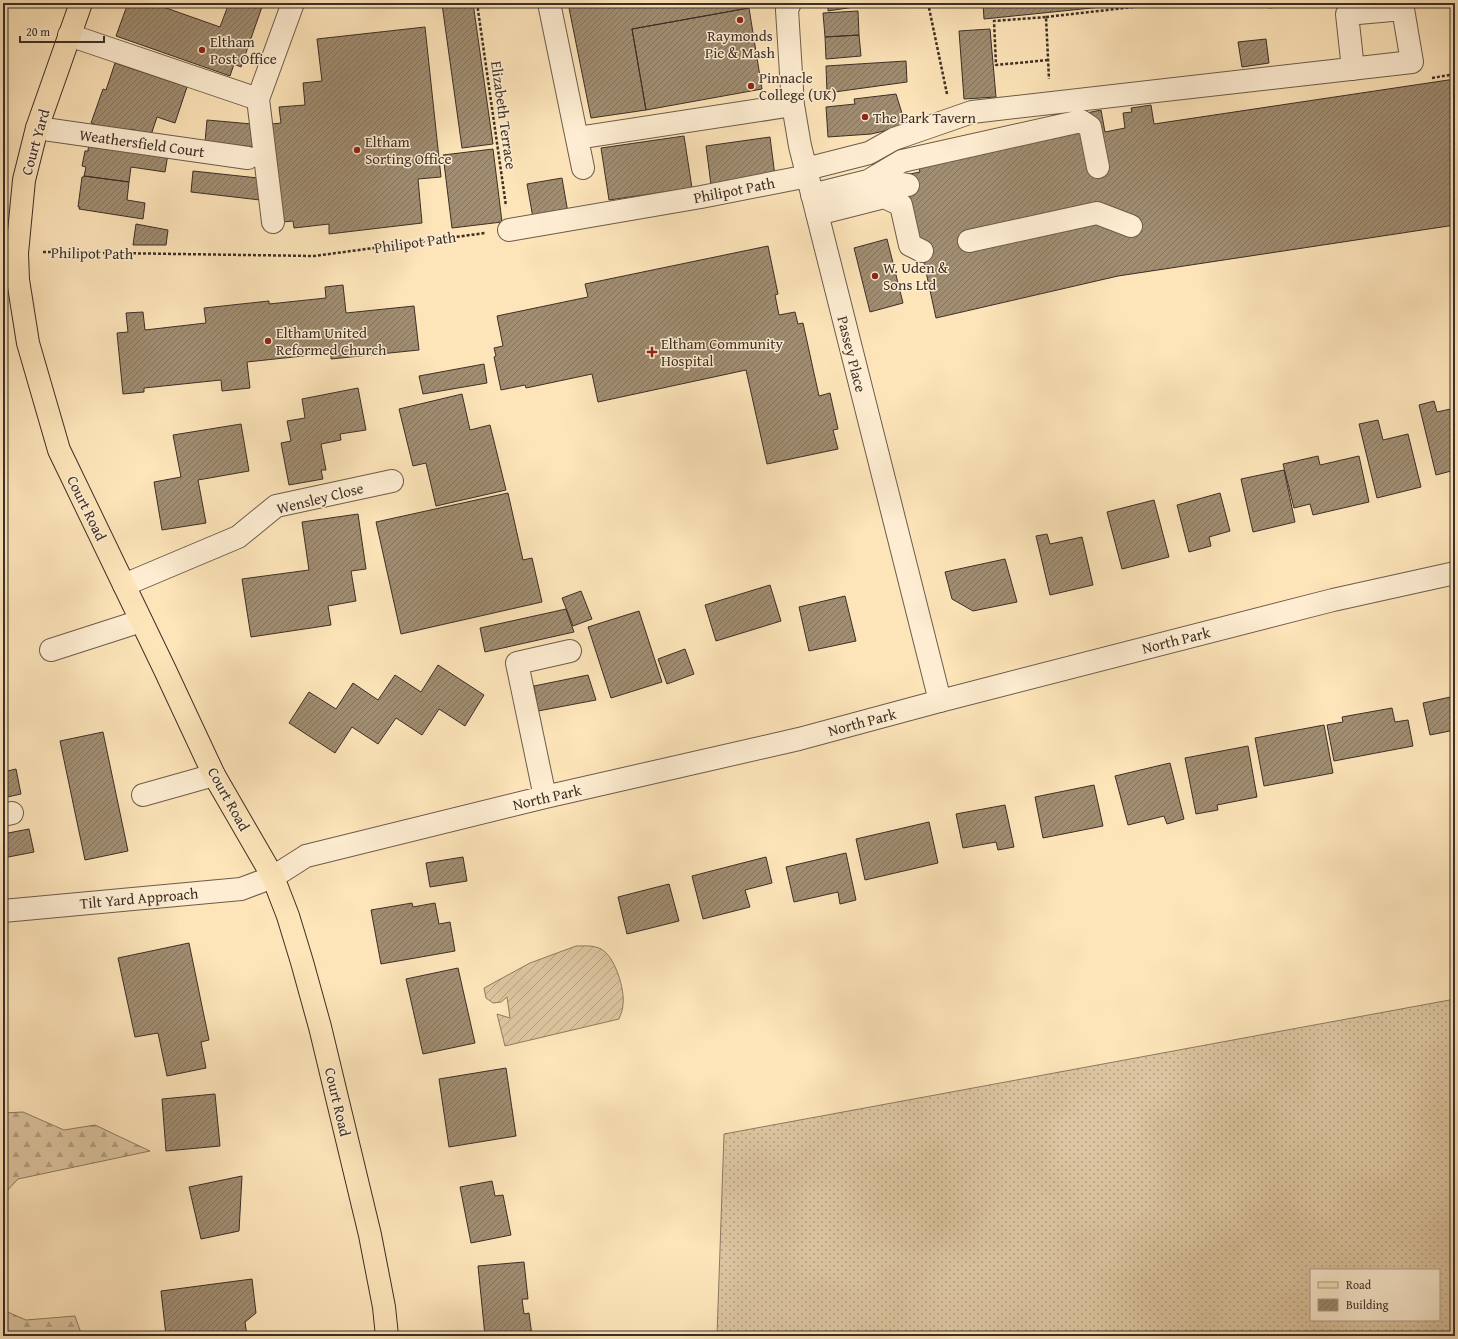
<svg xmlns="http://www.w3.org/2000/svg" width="1458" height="1339" font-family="'Gentium Book Plus',serif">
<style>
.grass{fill:url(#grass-dots);stroke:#8c7a63;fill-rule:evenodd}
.forest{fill:url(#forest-firs);stroke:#8c7a63}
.garden{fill:url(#garden-furrows);stroke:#8c7a63}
.building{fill:url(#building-hatch);stroke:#3c2f26}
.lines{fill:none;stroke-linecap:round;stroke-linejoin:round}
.minor-casing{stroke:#6c5c4b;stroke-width:24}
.major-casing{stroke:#3c2f26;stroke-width:24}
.path{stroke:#3c2f26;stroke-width:2.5;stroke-dasharray:3 2;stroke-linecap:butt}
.minor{stroke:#feedd2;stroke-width:22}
.major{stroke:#fde4b9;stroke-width:22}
.poi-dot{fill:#8f2418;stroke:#feedd2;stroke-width:1.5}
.labels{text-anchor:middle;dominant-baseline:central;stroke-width:3;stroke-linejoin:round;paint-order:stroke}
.poi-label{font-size:15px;fill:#3c2f26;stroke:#feedd2;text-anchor:start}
.street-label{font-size:15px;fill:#3c2f26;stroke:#feedd2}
</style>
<defs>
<pattern id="grass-dots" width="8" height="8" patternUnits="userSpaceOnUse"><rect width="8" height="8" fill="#dcc5a0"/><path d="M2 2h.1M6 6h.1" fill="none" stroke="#b4a082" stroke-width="1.8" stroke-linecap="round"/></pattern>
<pattern id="forest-firs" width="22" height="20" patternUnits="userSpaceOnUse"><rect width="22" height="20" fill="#dcc5a0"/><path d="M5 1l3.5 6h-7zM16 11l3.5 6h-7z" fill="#b4a082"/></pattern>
<pattern id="garden-furrows" width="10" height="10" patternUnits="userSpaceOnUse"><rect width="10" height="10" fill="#dcc5a0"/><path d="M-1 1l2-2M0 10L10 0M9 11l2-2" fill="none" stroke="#b4a082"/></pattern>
<pattern id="building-hatch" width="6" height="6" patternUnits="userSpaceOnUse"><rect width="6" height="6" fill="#a08d72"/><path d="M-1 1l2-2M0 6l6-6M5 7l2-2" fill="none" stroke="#84745d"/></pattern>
</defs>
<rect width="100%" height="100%" fill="#fde4b9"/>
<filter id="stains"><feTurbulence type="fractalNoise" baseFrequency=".005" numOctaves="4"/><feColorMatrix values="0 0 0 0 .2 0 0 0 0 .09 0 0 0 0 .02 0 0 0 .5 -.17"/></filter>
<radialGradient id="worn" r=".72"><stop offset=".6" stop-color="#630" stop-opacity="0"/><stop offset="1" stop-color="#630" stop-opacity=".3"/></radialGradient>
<path class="grass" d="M1455,999v337h-738l7,-202zM1311,1270h128v50h-128z"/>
<path class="forest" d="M23,1112l41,18 31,-5 55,26 -132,28 -15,16v-82z
M3,1310l23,10 49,-4 7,20h-79z"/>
<path class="garden" d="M576,946c9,0 17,-1 25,3 14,7 24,41 22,55 0,5 -2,10 -4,15l-114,27 -8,-32 13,4 -3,-21 -6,5 -8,1 -7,-5 -2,-10 46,-25z"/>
<path class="building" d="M128,3h24l68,24 9,-24h42l-1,3 -7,-2 -22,63 -7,-3 -4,12 -114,-40z
M152,3h11l-1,3z
M446,3h27l20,141 -31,4 -20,-144z
M568,3h181v5l-117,21 14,81 -55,8z
M828,3h33v3l-33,5z
M983,3h158l-157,16z
M1269,3h30v2l-30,3z
M749,8l13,81 -116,21 -14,-81z
M858,11l1,24 -34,2 -2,-24z
M425,27l16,150 -23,2 4,44 -93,11v-10l-35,4 -1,-7 -10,1 -11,-98 9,-1 -2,-16 26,-2 -2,-22 19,-2 -5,-42z
M990,29l6,68 -32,2 -5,-68z
M859,35l2,21 -35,3 -1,-22z
M1266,39l3,24 -27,4 -4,-25z
M906,61l1,21 -80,11 -1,-27z
M115,63l72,24 -12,36 -18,-6 -6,18 -20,-6 -2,7 -38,-13 12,-34 3,1z
M1455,79v146l-337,51 -182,42 -31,-143 15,-3 -6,-23 187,-39 4,22 20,-4 -2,-15 9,-1 -1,-4 20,-3 3,19z
M896,94l10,32 -35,8 -43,3 -2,-30 29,-3 -1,-5z
M207,120l45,4 3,23 -50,-5z
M684,136l8,52 -83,12 -8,-52z
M770,137l5,39 -64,9 -5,-39z
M89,142l79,12 -3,18 -34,-5 -2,15 -45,-6 2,-9 -4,-1 3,-15h3z
M493,149l9,73 -50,6 -9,-73z
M193,171l65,7 2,22 -69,-8z
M84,176l45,6 -2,18 18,3 -2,16 -64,-10 1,-2h-2l4,-30h2z
M562,178l6,35 -35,5 -6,-34z
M136,224l32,6 -2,15h-33z
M887,239l16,64 -33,9 -16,-64z
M768,246l10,48 -3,1 4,20 16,-3 3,12 5,-1 16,73 11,-3 8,36 -5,1 5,19 -71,15 -21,-94 -148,32 -6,-28 -66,14 -1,-3 -24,5 -7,-33 2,-1 -2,-8 9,-2 -6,-30 91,-19 -3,-13z
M343,285l3,28 68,-7 5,44 -88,9v-6l-84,9 3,26 -28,3 -1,-11 -77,8v4l-21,2 -6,-61 11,-1 -2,-19 17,-1 2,18 61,-7 -2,-15 65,-7v3l57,-6 -1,-11z
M484,364l3,19 -64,11 -4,-18z
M358,388l8,42 -26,4 1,6 -20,4 5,26h-5l2,9 -34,6 -8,-42 10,-2 -4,-20 18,-3 -3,-19z
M462,394l8,36 20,-5 16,65 -70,16 -10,-43 -13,3 -14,-57z
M1434,401l3,11 18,-4v62l-19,5 -17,-70z
M1378,420l5,20 25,-6 13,53 -44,11 -18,-74z
M241,424l8,47 -51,9 8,43 -44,7 -8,-48 27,-5 -8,-42z
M1318,456l2,9 39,-9 10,46 -56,13 -3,-11 -16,4 -11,-44z
M1284,470l11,52 -42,10 -12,-53z
M508,493l15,67 9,-2 10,44 -141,32 -25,-112z
M1220,493l10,38 -21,6 2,9 -22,6 -12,-47z
M1154,500l15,57 -47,12 -15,-57z
M358,514l8,55 -15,2 5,30 -28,5 3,19 -80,12 -9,-58 67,-9 -7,-48z
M1047,534l3,10 32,-7 11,48 -43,10 -14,-59z
M1005,559l12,43 -44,9 -21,-12 -7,-27z
M770,585l11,36 -65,20 -11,-36z
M581,591l11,28 -19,7 -11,-28z
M845,596l11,45 -47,10 -10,-44z
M566,609l8,23 -89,20 -5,-24z
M639,611l23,71 -51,16 -23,-71z
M685,649l9,25 -27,10 -9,-25z
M438,665l46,30 -19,31 -26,-17 -17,26 -26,-17 -18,26 -26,-17 -17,26 -46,-30 20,-31 27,17 17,-26 25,17 17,-25 26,17z
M588,675l8,25 -58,11 -4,-25z
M1455,696v34l-25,5 -7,-32z
M1392,708l3,14 13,-2 5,26 -79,15 -7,-36 16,-3 -1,-5z
M1324,725l9,48 -69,13 -9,-48z
M103,732l25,119 -43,9 -25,-119z
M1248,746l9,51 -40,8 1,5 -22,4 -11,-56z
M1170,763l14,56 -17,5 -3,-8 -36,9 -13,-49z
M16,769l5,25 -18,4v-26z
M1094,785l9,41 -60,12 -8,-41z
M1005,805l9,42 -16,3 -2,-8 -33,6 -7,-34z
M929,822l9,41 -73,17 -9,-41z
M29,829l5,23 -31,6v-24z
M846,853l10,47 -16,4 -2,-12 -44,10 -8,-35z
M463,857l4,24 -37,6 -4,-24z
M766,857l6,26 -27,7 5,17 -47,12 -11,-43z
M669,884l10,37 -52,13 -9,-37z
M412,903l1,4 22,-4 4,21 11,-2 5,29 -74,13 -10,-54z
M189,943l20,97 -8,2 5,26 -39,8 -9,-43 -23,4 -17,-79z
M458,968l17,75 -52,11 -17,-75z
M506,1068l10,68 -67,11 -10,-68z
M215,1094l5,52 -54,5 -4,-52z
M242,1176l-3,55 -38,8 -12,-52z
M492,1181l3,15 8,-1 8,40 -40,8 -11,-56z
M524,1262l4,37h-6l2,15 5,-1 3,23h-47l-7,-70z
M252,1279l4,34 -11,9 2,14h-81l-5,-45z"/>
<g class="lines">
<g class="minor-casing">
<path id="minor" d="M549,3l34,165
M790,3l-3,7 6,95 7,41 140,555
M69,35l189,64 15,123
M258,99l35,-96
M37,128l211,30
M577,138l216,-33
M806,169l63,-16 25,-14 78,-27 440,-50 -9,-53 -56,5 6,55
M868,181l34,-20 179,-40 9,6 8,40
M812,195l56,-14 12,-1 28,5
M817,214l67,-17 17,8 9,40 12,6
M509,230l192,-33 107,-21
M969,241l128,-28 34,13
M124,585l114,-48 38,-31 116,-25
M51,650l90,-29
M143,795l71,-20
M545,797l-28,-134 53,-12
M3,815l9,-2
M3,911l238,-22 32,-12 33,-21 239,-59 254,-58 141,-38 393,-101 122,-27"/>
</g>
<g class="major-casing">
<path id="major" d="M81,3l-44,125 -13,52 -7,73 1,27 10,63 31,107 106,220 49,105 59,102 15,39 14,46 18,65 50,208 14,72 3,29"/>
</g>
<path class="path" d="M477,3l29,203
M928,3l19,91
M1046,17l122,-14
M1048,60l-52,5 -2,-44 52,-4 3,62
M1432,78l23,-4
M43,252l271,4 171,-23"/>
<use href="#minor" class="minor"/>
<use href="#major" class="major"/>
</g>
<g class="poi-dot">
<circle cx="740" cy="20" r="4"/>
<circle cx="202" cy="50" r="4"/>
<circle cx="751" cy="86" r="4"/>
<circle cx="865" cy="117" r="4"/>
<circle cx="357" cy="150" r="4"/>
<circle cx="875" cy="276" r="4"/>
<circle cx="268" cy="341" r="4"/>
<path d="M650 346h4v4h4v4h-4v4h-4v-4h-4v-4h4z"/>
</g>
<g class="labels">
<g class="poi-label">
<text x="740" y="35" text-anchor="middle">Raymonds<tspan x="740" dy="17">Pie &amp; Mash</tspan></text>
<text x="210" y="41">Eltham<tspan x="210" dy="17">Post Office</tspan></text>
<text x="759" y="77">Pinnacle<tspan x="759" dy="17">College (UK)</tspan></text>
<text x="873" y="117">The Park Tavern</text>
<text x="365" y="141">Eltham<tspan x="365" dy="17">Sorting Office</tspan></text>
<text x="883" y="267">W. Uden &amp;<tspan x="883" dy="17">Sons Ltd</tspan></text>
<text x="276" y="332">Eltham United<tspan x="276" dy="17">Reformed Church</tspan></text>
<text x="661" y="343">Eltham Community<tspan x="661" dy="17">Hospital</tspan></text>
</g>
<g class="street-label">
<text transform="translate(504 115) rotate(82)">Elizabeth Terrace</text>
<text transform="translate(35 142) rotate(-74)">Court Yard</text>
<text transform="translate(142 143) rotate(8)">Weathersfield Court</text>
<text transform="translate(734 190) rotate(-11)">Philipot Path</text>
<text transform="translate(415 242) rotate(-8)">Philipot Path</text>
<text transform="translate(92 253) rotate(1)">Philipot Path</text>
<text transform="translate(852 354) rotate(76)">Passey Place</text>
<text transform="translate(320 498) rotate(-14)">Wensley Close</text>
<text transform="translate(87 508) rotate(64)">Court Road</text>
<text transform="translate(1176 640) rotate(-14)">North Park</text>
<text transform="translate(862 722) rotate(-15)">North Park</text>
<text transform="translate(547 797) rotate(-13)">North Park</text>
<text transform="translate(229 799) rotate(61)">Court Road</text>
<text transform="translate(139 898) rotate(-5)">Tilt Yard Approach</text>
<text transform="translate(338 1102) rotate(77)">Court Road</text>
</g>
</g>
<rect width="1458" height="1339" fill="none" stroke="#fde4b9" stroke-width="16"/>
<rect x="4" y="4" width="1450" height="1331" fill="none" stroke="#3c2f26" stroke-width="2"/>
<rect x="8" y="8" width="1442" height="1323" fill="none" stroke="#3c2f26"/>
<rect x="1310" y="1269" width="130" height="52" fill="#feedd2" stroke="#b0a18d"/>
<rect x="1318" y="1282" width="20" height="6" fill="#fde4b9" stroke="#b0a18d"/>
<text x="1346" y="1289" font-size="12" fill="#3c2f26">Road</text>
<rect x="1318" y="1299" width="20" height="12" fill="url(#building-hatch)" stroke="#b0a18d"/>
<text x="1346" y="1309" font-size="12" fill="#3c2f26">Building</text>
<path d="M20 36v6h84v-6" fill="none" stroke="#3c2f26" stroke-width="2"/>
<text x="26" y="36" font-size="12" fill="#3c2f26" stroke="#feedd2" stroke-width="3" paint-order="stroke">20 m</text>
<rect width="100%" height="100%" filter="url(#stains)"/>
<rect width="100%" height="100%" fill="url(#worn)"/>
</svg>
